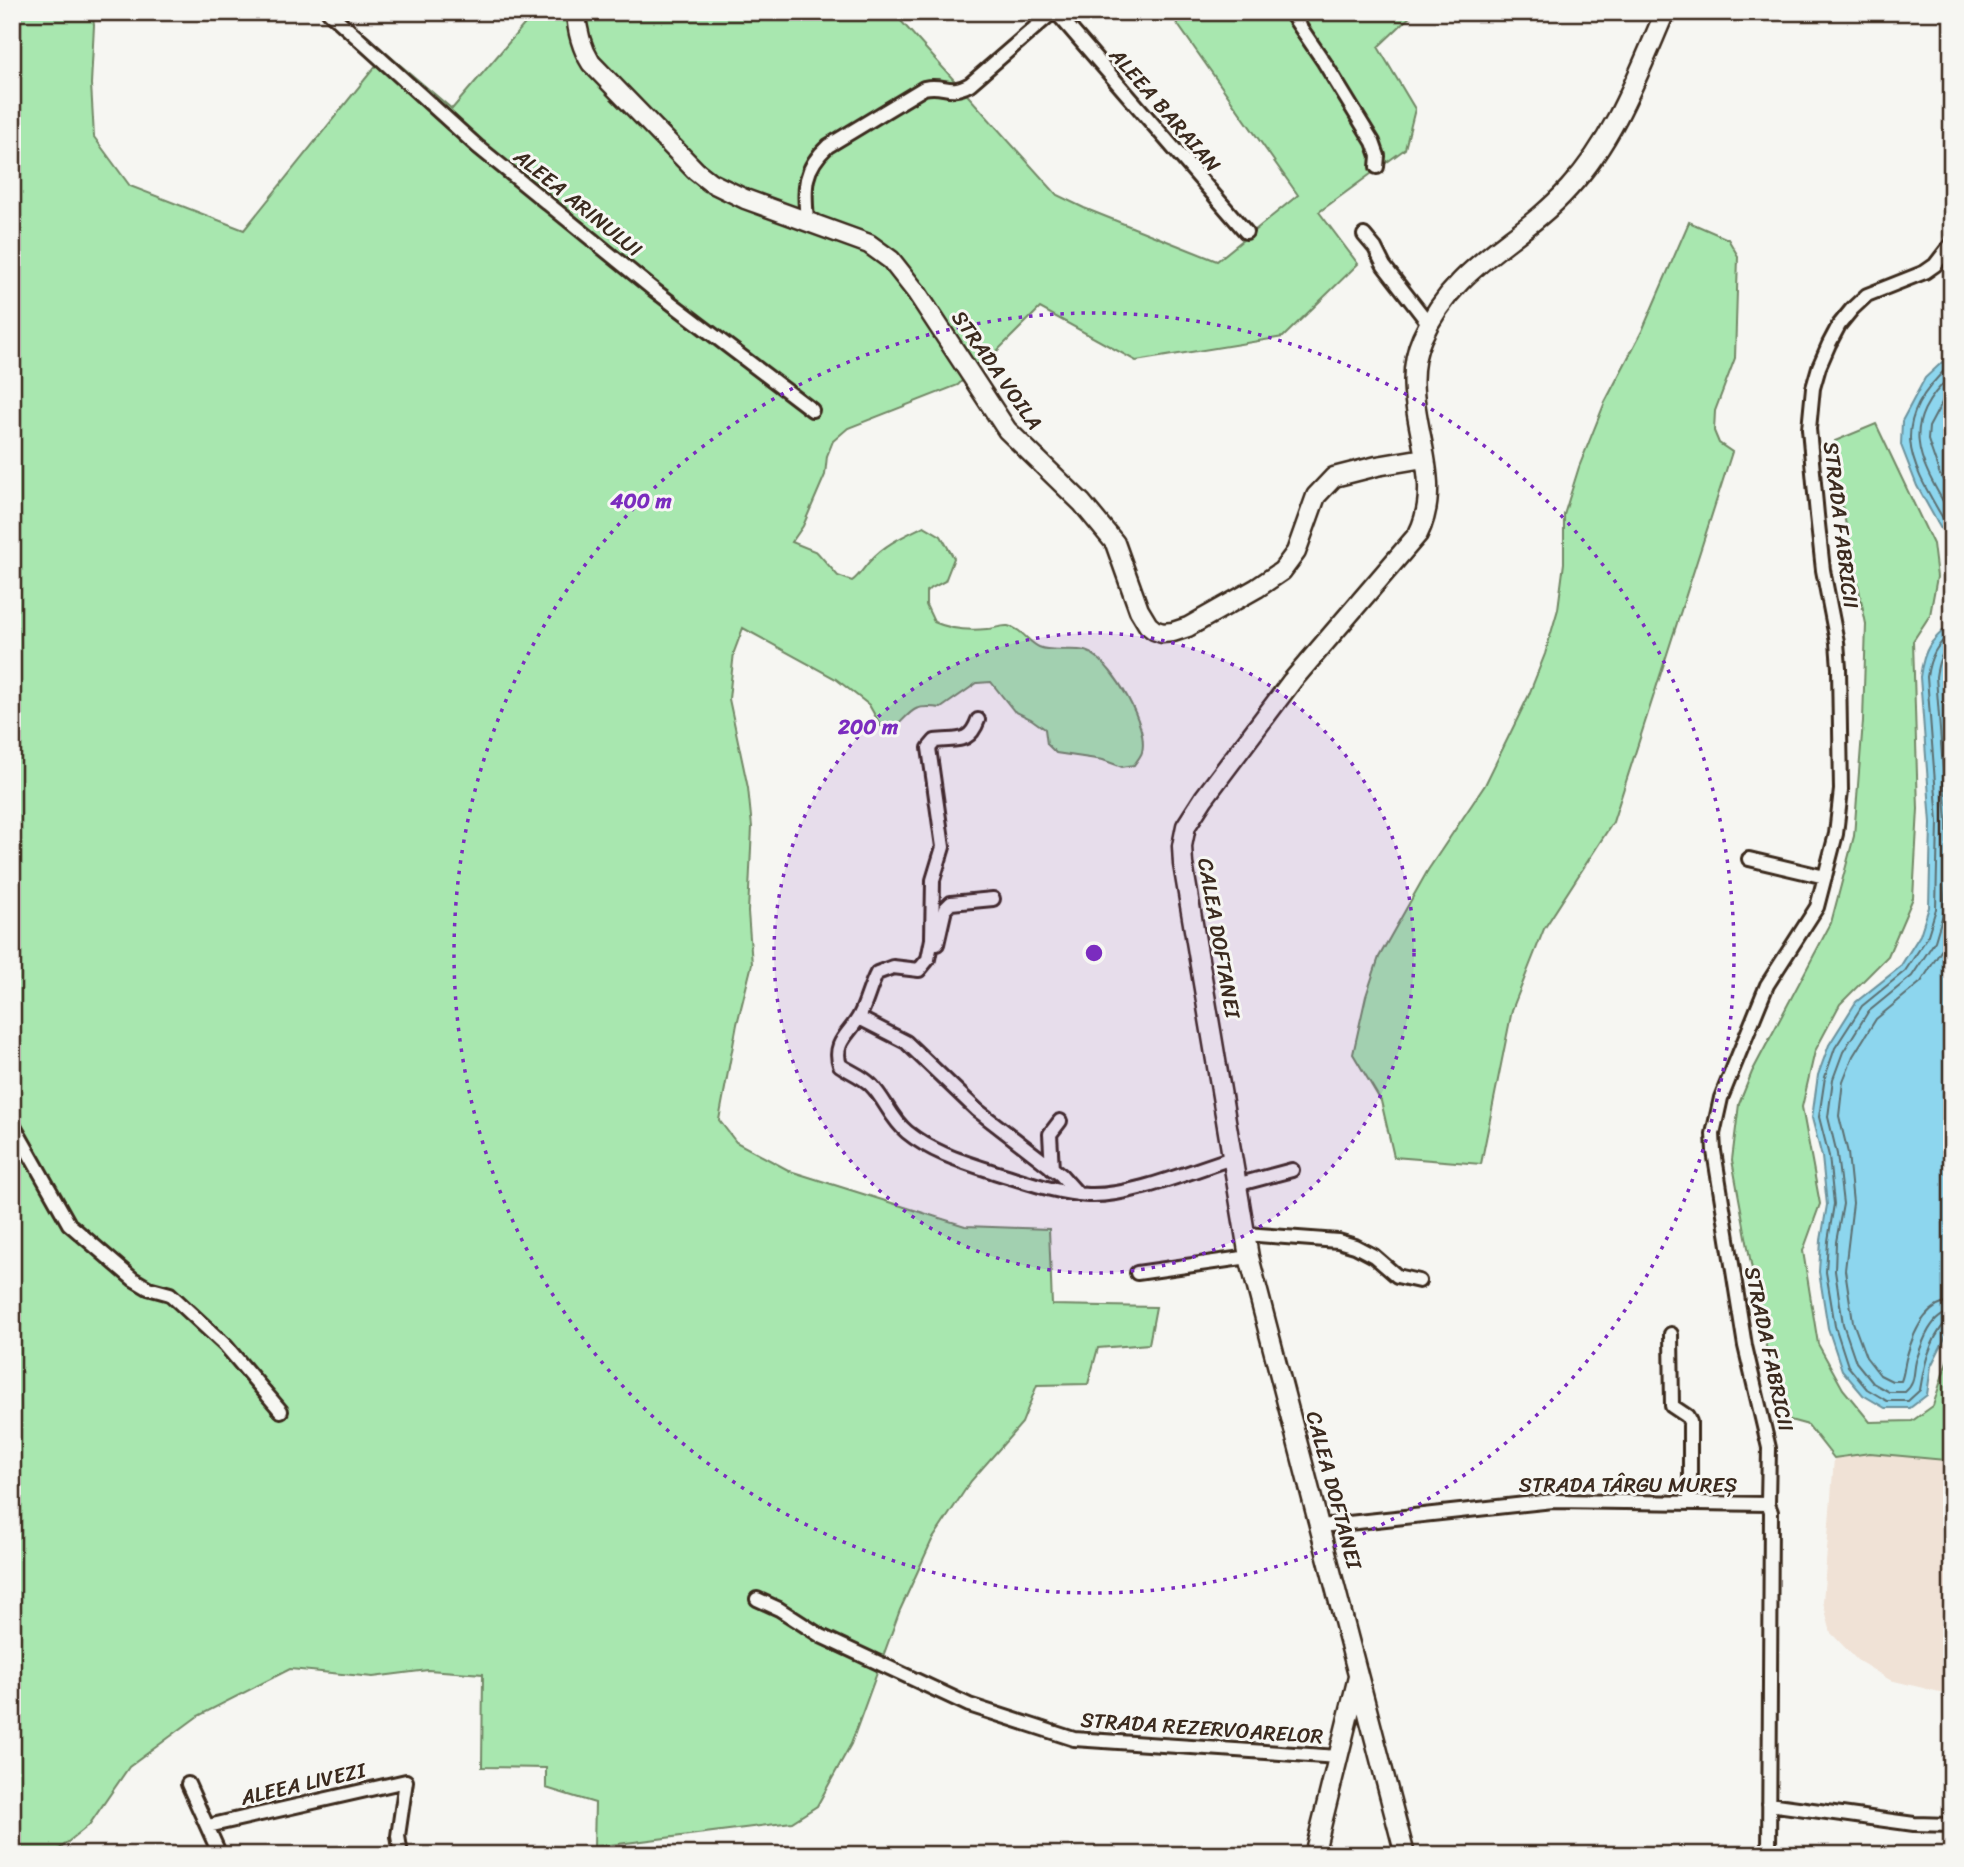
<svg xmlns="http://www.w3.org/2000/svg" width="1964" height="1867" font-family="Sriracha,sans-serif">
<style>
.built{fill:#f0e2d6}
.green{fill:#a8e7af;stroke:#728866;stroke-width:2}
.water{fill:#8dd6ee;stroke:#6c919b;stroke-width:2}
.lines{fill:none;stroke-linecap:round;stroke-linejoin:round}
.shore{stroke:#5c6f71;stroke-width:2}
.minor-casing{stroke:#3b2a1e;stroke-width:18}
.secondary-casing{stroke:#3b2a1e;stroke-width:23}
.minor{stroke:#f6f6f2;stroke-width:12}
.secondary{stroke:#f6f6f2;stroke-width:18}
.ring{fill:none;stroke:#7b2cbf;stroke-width:3.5;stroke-dasharray:3.5 7}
.labels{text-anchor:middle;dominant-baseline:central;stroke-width:6;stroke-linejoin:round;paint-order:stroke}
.street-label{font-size:21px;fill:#3b2a1e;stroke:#f6f6f2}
.centre{fill:#7b2cbf;stroke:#f6f6f2;stroke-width:3.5}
.ring-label{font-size:21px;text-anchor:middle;font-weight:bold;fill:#7b2cbf;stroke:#f6f6f2;stroke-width:6;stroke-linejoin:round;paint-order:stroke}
</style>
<rect width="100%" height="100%" fill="#f6f6f2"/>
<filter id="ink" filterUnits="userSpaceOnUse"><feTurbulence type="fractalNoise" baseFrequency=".0143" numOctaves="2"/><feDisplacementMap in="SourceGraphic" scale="14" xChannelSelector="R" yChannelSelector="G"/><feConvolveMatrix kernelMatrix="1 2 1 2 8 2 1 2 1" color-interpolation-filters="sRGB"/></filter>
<g filter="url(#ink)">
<path class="built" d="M1870,1453l75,7 7,-7v242l-62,-15 -33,-20 -26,-27 -8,-31 11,-144z"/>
<path class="green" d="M12,12h80l2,13 -3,59 3,53 36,49 114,44 142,-177 66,56 83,-97h358l164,183 27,13 133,53 81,-66 -129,-183h246l-37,35 37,62 -10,40 -86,63 39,52 -75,73 -147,24 -96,-53 -45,45 -15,9 -22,23 -110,43 -15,13 -6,15 -2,19 -22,51 -11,16 25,10 21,24 14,5c8,-6 12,-14 19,-21 14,-16 35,-25 53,-34l17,10 13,22 -9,23 -19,10v14l8,17c18,8 34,9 53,7 7,0 15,-4 21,-3 14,3 19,15 31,21 15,7 38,-2 53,7 22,13 57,71 50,98 -1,4 -6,10 -8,13l-12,2 -19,-7 -47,-7 -9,-9 -2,-15 -14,-10 -17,-8 -23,-29 -14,1 -36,25c-28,-4 -28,2 -46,20l-14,-2 -12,-21 -33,-26 -93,-51 -9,24 -5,47 19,89 4,39 -4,85 4,52 -15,60 -18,96 17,22 54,29 175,55 84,3 3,76 104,2 -7,37 -51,4 -10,36 -51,1 -15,38 -51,58 -39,59 -32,70 -49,134 -34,62 -25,16 -198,25 1,-44 -49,-15v-20l-64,-1 1,-93 -55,-4 -55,7 -83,-8 -92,47 -69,51 -40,58 -37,30h-40z
M1689,222l39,17 10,17 -3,102 -20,53 -1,20 5,12 13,9 -119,370 -69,107 -32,81 -31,154 -87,-7 -13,-56 -28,-47 13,-58 13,-39 49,-87 57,-85 43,-88 17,-43 13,-45 6,-46v-48l15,-48 26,-65 37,-71z
M1876,424l57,120 4,33 -7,38 -17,26 5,168 -5,89 -25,58 -48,48 -25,47 -13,56 18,97 -17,47 15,93 25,45 27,33 42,-1 21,-15 19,-61v108l-7,7 -75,-7 -36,5 -26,-33 -29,-8 -47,-257 7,-56 13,-32 79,-149 23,-87 9,-115 3,-97 -32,-158 1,-25z"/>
<path class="water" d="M1952,353v196l-35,-63 -16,-41 1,-24 23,-43z
M1952,623v701l-21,42 -4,29 -17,13h-25l-22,-13 -21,-25 -14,-42 -9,-56 2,-32 6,-35 -5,-48 -10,-39 6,-43 11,-30 27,-43 44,-35 20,-32 9,-28 2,-84 -11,-146c4,-29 10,-36 32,-54z"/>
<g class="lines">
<path class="shore" d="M1952,363c-70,65 -40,101 0,171
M1952,375c-56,51 -32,86 0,142
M1952,389l-6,6 -17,32 -1,13 12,35 12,20
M1952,632c-16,14 -22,24 -25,45l11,145 -2,87 -9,29 -22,33 -43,35 -27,42 -10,29 -6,40 10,39 5,48 -6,37 -2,31 9,54 13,40 19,23 20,12h21l12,-11c4,-24 9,-48 25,-67l7,-2
M1952,644c-12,10 -14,19 -16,33l11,145v51l-3,38 -9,30 -23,35 -44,36 -25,40 -10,27 -5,38 9,37 6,50 -7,38 -1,29 8,53 13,38 17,21 16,9h16c11,-9 8,-19 11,-31 6,-18 15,-47 36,-49
M1952,658l-5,20 5,65
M1952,922l-8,24 -23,36 -45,37 -23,37 -10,25 -4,35 9,37 5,50 -8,67 8,52 13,35 14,18 12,6h9c3,-7 3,-14 5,-22 6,-23 19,-56 46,-57"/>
<g class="minor-casing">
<path id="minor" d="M329,12l148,134 177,144 158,120
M1056,12l190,220
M1290,12l34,50 49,80 5,14 -1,11
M807,220c-3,-33 -4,-51 21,-74l96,-58c20,-5 25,8 46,-4l83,-72
M1364,235l11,13 9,18 45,58
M978,720c-9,25 -22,18 -43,21l-6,7 14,99 -10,33 -1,59 -4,20 -9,11 -26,-3 -16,6c-7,13 -10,28 -17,42 -9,18 -28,27 -20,50 10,7 22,11 31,20 14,14 20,34 36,47 24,20 57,30 87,40 31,9 61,21 94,23 42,2 103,-24 144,-37
M1749,859l76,18
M937,944l8,-35 6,-6 42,-4
M859,1018l47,24 71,68 84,65 17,19
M12,1123l57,101 64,55 15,9 22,6 55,51 56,66
M1052,1169l-2,-35 10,-13
M1236,1185l56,-15
M1245,1234l93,7 17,5 19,10 23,20 22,5
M1137,1273l112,-16
M1671,1334l1,72 15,10 3,6v81
M1321,1526l232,-25 215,3
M757,1599l22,10 42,27 148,69 105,34 264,18
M188,1784l32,71
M1769,1804l145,20 38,1
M208,1826l198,-45 -8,55 3,19
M891,1855h59
M1769,1855l2,-343 -3,-8 1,-56 -24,-102 -31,-195 -1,-17 8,-36 46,-113 50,-78 19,-73 5,-44 -2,-122 -2,-26 -14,-72 -6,-55 -8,-86 4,-41 6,-21 10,-23 10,-19 13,-16 15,-14 58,-23 10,-7 17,-22"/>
</g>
<g class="secondary-casing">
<path id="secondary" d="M576,12c1,19 5,35 15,51l105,108 14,11 35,17 124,45 22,16 26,33 90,137 75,73 33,40 24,67 9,15 6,5 8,3 11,-1 15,-5 69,-39 25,-17 14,-19 20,-56 18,-19 43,-11 47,-8
M1314,1855l44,-178
M1405,1855l-156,-598 -66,-393 -1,-18 4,-20 18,-28 88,-117 126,-147c32,-63 -25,-131 4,-196 33,-75 97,-94 147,-150 46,-50 69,-114 96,-176"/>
</g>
<use href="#minor" class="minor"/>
<use href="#secondary" class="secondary"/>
</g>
</g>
<circle cx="1094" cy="953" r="320" fill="#7b2cbf" fill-opacity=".12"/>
<g class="ring">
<circle cx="1094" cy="953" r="320"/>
<circle cx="1094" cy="953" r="640"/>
</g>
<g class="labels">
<g class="street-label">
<text transform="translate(1165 110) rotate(49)">ALEEA BARAIAN</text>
<text transform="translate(578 203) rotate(39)">ALEEA ARINULUI</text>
<text transform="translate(997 370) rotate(55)">STRADA VOILA</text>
<text transform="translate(1841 525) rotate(83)">STRADA FABRICII</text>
<text transform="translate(1219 938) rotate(80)">CALEA DOFTANEI</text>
<text transform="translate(1769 1349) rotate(78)">STRADA FABRICII</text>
<text x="1628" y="1485">STRADA TÂRGU MUREȘ</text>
<text transform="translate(1334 1490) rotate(75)">CALEA DOFTANEI</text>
<text transform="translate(1202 1728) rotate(4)">STRADA REZERVOARELOR</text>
<text transform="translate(303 1784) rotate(-13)">ALEEA LIVEZI</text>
</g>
</g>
<circle cx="1094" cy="953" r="10" class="centre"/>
<g class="ring-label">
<text x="641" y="508">400 m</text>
<text x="868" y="734">200 m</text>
</g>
<rect width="1964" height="1867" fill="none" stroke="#f6f6f2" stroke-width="42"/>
<rect x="21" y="21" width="1922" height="1825" fill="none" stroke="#3b2a1e" stroke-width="2.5" filter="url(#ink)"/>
</svg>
